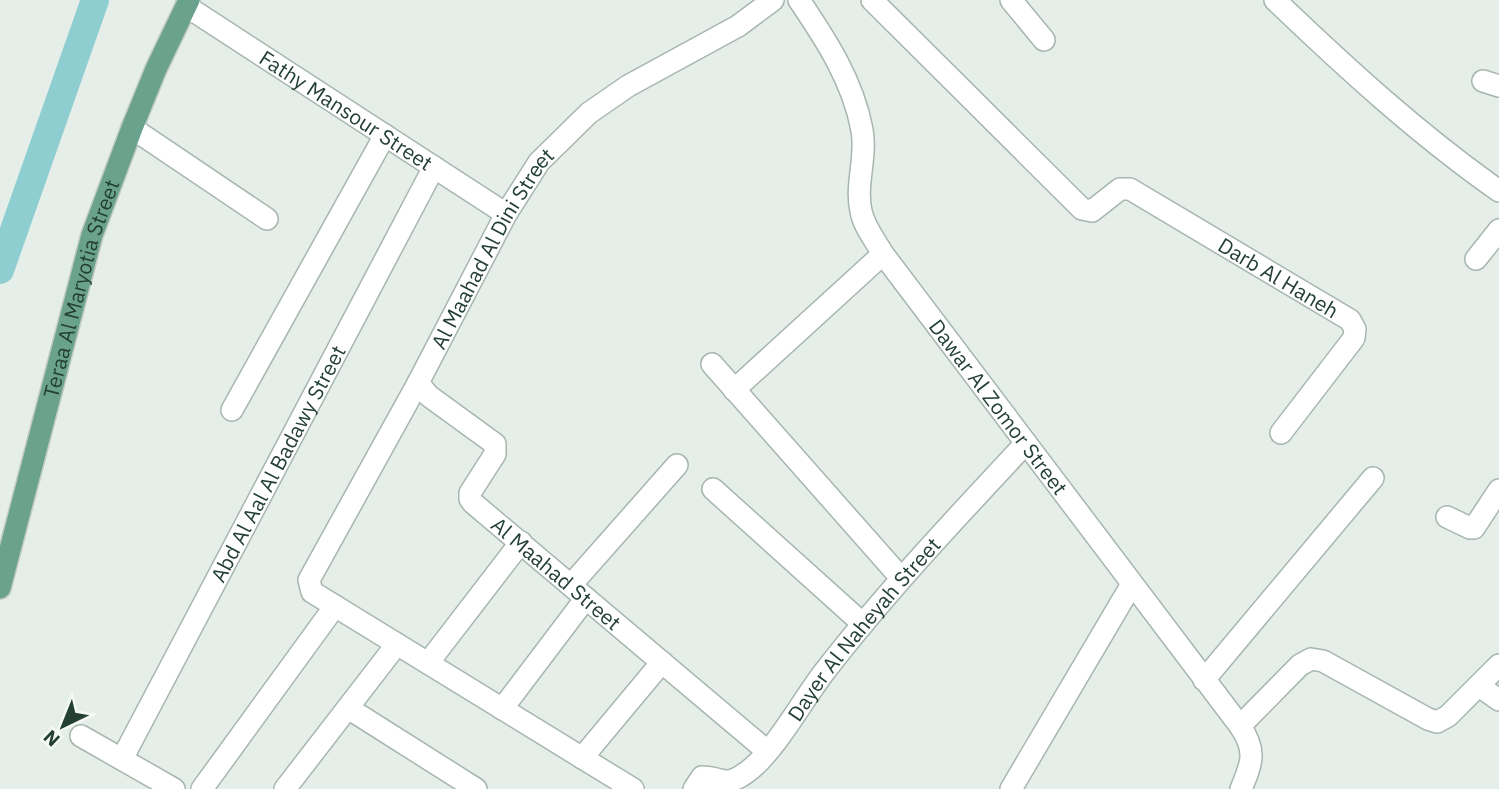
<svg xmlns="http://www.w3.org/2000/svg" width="1499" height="789" font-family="'IBM Plex Sans',sans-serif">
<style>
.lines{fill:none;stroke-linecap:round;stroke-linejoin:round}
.canal{stroke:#8eced1;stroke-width:28}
.minor-casing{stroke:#a7b6af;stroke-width:24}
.major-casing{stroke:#c2cac6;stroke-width:24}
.minor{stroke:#fff;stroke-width:21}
.major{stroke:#6aa28e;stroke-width:21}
.labels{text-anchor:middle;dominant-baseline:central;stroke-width:7;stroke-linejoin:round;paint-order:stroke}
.street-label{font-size:21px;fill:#244035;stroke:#f6faf7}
</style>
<rect width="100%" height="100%" fill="#e5eee9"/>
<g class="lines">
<path class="canal" d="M0,270l95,-270"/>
<g class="minor-casing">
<g id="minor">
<path id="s1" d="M799,0c27,40 54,81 63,130 5,27 -7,55 -1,81 3,16 14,29 22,43l357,472c17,25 12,37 1,63"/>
<path id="s2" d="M872,0l210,209 10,2 28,-22h10l220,131 5,9 -1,9 -73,95"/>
<path d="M1011,0l33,40"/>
<path d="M1275,0c71,68 143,134 224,191"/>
<path id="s3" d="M186,6l320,208"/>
<path d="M1483,81l16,5"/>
<path d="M132,128l135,91"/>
<path d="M1476,259l23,-29"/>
<path d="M712,364l189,214"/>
<path id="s4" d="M418,383l11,13 66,48v10l-25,39v6l3,4 294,248"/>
<path d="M734,390l149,-136"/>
<path d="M232,410l153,-275"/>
<path d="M713,489l150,135"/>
<path d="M1447,517l23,11h4l25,-38"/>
<path d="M571,585l106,-120"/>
<path d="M428,663l93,-121"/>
<path d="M1204,680l169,-202"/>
<path d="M1479,686l20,14"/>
<path d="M348,708l128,81"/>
<path d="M502,709l84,-111"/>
<path d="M1240,726l60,-61 11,-6 12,2 105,58 9,3 11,-6 51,-51"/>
<path d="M81,736l93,53"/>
<path d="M582,758l80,-96"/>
<path id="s5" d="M122,759l312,-592"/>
<path d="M202,789l133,-183"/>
<path d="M285,789l112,-145"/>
<path id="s6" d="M633,789l-316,-194 -5,-3 -3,-12 109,-197 88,-169 33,-52 50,-49 39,-27 110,-60 35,-26"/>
<path id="s7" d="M694,789l8,-12c21,0 22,12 45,-5 27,-19 56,-73 78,-101 62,-80 132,-154 201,-228"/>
<path d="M1011,789l121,-205"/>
</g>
</g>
<g class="major-casing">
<g id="major">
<path id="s8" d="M0,588l92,-353 40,-107 24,-59 33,-69"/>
</g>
</g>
<use href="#minor" class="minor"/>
<use href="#major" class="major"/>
</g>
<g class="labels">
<g class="street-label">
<text stroke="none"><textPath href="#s3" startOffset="191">Fathy Mansour Street</textPath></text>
<text stroke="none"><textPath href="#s6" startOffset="768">Al Maahad Al Dini Street</textPath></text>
<text stroke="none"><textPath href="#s2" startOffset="525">Darb Al Haneh</textPath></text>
<text stroke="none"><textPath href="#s8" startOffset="310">Teraa Al Maryotia Street</textPath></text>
<text stroke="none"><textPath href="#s1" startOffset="467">Dawar Al Zomor Street</textPath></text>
<text stroke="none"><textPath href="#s5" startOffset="334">Abd Al Aal Al Badawy Street</textPath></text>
<text stroke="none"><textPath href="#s4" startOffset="275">Al Maahad Street</textPath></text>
<text stroke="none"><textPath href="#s7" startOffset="247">Dayer Al Naheyah Street</textPath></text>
</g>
</g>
<g transform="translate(63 726) rotate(223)" stroke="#f6faf7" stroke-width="5" paint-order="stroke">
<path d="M0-5L12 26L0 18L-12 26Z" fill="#244035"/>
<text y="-10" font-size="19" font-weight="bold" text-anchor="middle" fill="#244035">N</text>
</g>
</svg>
